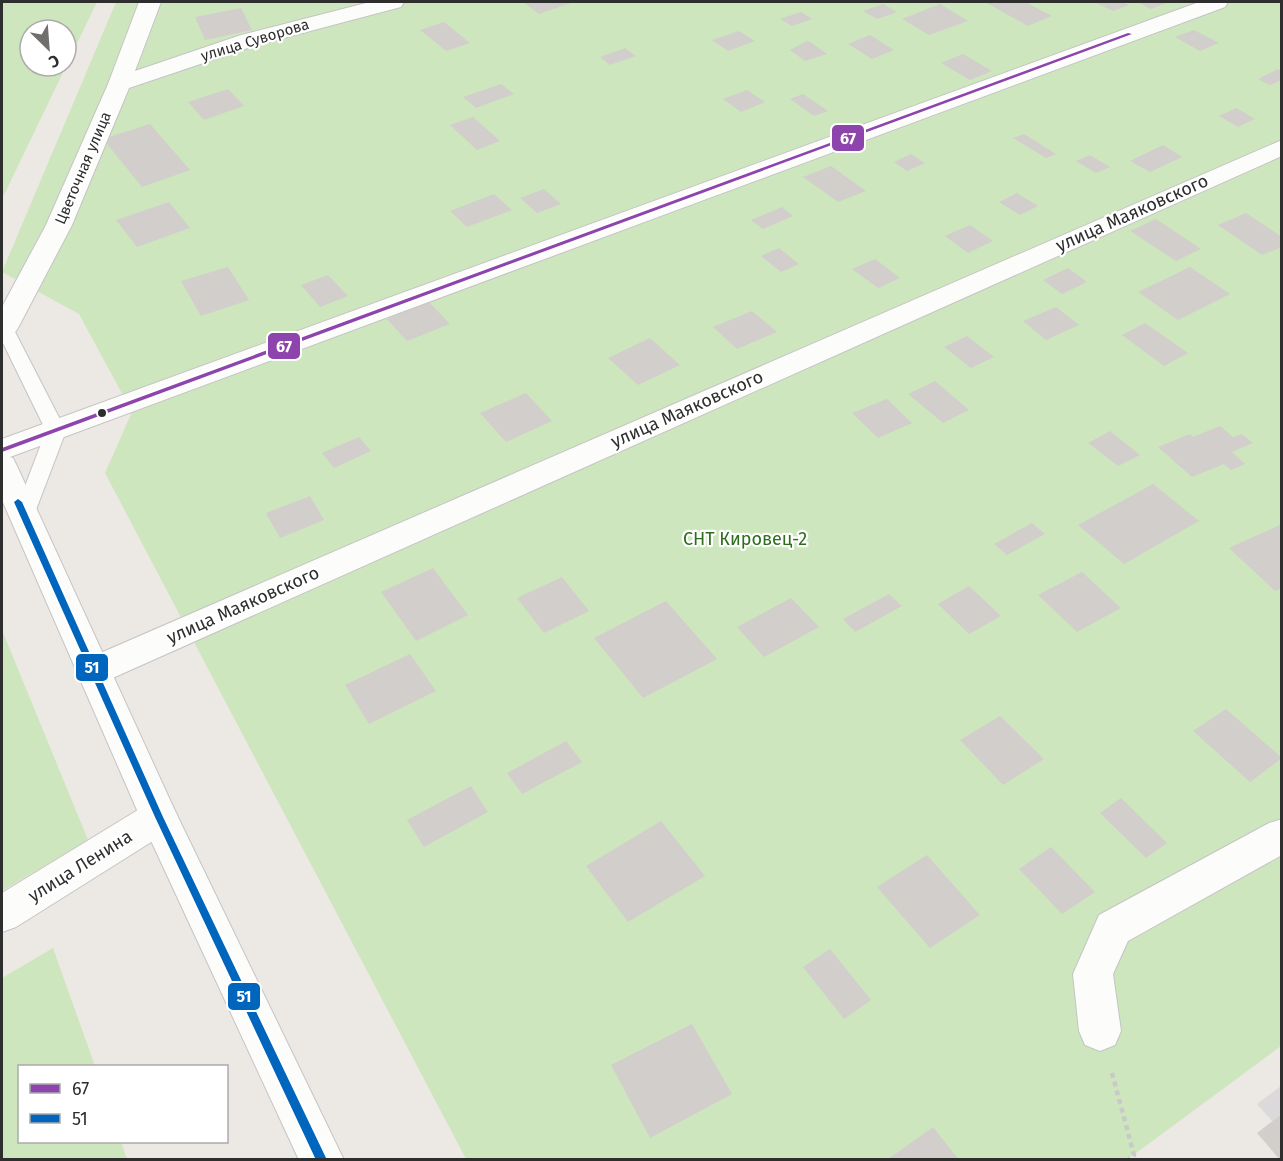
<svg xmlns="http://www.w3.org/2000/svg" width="1283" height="1161" font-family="'Fira Sans',sans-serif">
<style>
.industrial{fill:#dcd9db}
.green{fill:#cee6be;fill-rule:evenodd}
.building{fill:#d1cecb}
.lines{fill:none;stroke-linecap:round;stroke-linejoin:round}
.service-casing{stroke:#c5c4c5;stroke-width:2}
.minor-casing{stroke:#c5c4c5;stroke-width:2}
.secondary-casing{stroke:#c5c4c5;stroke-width:2}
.path{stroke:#c9c9c8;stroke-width:4.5;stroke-dasharray:5 4;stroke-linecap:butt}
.service{fill:#fcfcfb;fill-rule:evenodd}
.minor{fill:#fcfcfb;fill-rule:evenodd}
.secondary{fill:#fcfcfb;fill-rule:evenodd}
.bus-1-casing{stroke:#fff;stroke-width:4}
.bus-2-casing{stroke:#fff;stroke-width:4}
.bus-1{fill:#8e44ad;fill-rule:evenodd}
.bus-2{fill:#0065bd;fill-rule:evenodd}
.bus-dot{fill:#2e2e2e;stroke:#fff;stroke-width:2}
.labels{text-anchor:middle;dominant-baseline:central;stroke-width:4.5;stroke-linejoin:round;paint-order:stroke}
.far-street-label{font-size:15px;fill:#2e2e2e;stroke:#fff}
.street-label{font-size:18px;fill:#2e2e2e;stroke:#fff}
.park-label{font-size:18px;fill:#2c6e1b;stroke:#fff}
.line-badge{stroke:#fff;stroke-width:2}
.badge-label{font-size:16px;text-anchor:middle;font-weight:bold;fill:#fff}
</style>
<rect width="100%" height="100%" fill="#ece8e4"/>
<path class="industrial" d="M1281,1086v45l-24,-27z"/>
<path class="green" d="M2,2h95l-95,197zM30,30h36v36h-36z
M116,2h1165v1044l-153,113h-662l-361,-686 27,-61 -53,-98 -77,-42z
M2,630l86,210 -86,51z
M53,948l42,118h-75v76h101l6,17h-125v-181z"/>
<path class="building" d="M523,2h51l-35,12z
M985,2h40l27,14 -24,10z
M1094,2h28l7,3 -16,6z
M1137,2h32l-18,7z
M883,4l14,8 -20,7 -14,-8z
M940,4l28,17 -39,14 -27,-16z
M241,8l11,22 -47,10 -10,-23z
M801,12l11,7 -20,7 -12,-7z
M444,22l26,21 -24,8 -26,-21z
M1194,30l25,13 -19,8 -25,-14z
M739,31l16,10 -27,10 -16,-11z
M870,35l24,15 -22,9 -24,-15z
M807,41l5,2 15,11 -22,7 -15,-11z
M625,48l11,8 -26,9 -10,-8z
M963,54l29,17 -22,9 -29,-17z
M1278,69l4,2v9l-12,5 -12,-6z
M501,84l13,10 -38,14 -13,-11z
M228,89l16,17 -40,14 -16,-18z
M747,90l18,12 -24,10 -18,-13z
M803,94l25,17 -14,5 -24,-17z
M1236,108l19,11 -17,8 -19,-11z
M473,117l27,24 -23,9 -27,-25z
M150,124l40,46 -48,17 -39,-48z
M1024,134l32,20 -10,4 -33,-20z
M1163,145l19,12 -32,15 -20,-11z
M911,154l14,9 -18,8 -13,-9z
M1090,155l20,12 -14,6 -20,-12z
M831,166l35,25 -28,11 -35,-25z
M544,189l17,15 -24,9 -17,-15z
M1017,193l21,13 -18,9 -21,-13z
M494,194l18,16 -45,17 -17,-16z
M169,202l21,26 -53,19 -21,-27z
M782,207l11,9 -30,13 -12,-9z
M1246,213l36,24v10l-20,8 -44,-30z
M1156,219l45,30 -25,12 -46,-30z
M970,225l23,16 -25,12 -23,-17z
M779,248l20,16 -18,8 -20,-16z
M875,259l25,19 -22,10 -26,-19z
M228,267l21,33 -48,16 -20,-35z
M1190,267l40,27 -52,26 -40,-28z
M1068,268l19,14 -25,12 -19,-14z
M328,275l20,21 -28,11 -19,-22z
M429,302l21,22 -43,17 -20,-22z
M1056,307l23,18 -33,15 -23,-19z
M752,311l25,21 -40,17 -24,-22z
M1145,323l43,30 -24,13 -42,-31z
M967,336l27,21 -23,11 -27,-21z
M650,338l30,27 -42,20 -30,-27z
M935,381l34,29 -26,13 -35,-29z
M526,393l26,28 -46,21 -26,-29z
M887,399l25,24 -34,15 -26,-25z
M1220,426l13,11 9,-3 11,9 -21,9 13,12 -14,6 -7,-6 -32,13 -34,-30 32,-13 3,3z
M1110,431l30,24 -22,11 -30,-23z
M359,437l12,14 -37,17 -12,-15z
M1153,484l46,37 -75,43 -46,-39z
M310,496l14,24 -44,18 -14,-25z
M1032,523l13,11 -38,21 -13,-11z
M1282,524v64l-7,3 -46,-43z
M433,568l35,47 -52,26 -35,-49z
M1082,572l39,36 -44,24 -39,-37z
M562,577l27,34 -45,22 -27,-35z
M969,586l32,30 -32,18 -31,-30z
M889,594l13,12 -47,26 -12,-13z
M791,598l28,29 -55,30 -27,-30z
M666,601l51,58 -74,39 -49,-60z
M410,654l26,37 -67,33 -24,-39z
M1226,709l56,49 -32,24 -57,-51z
M1000,716l44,43 -41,26 -43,-45z
M566,741l16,21 -60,32 -15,-21z
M471,786l17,26 -64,35 -17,-27z
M1121,798l46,45 -21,15 -46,-45z
M661,821l44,55 -77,46 -42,-56z
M1051,847l44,45 -33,22 -43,-45z
M927,855l53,60 -50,33 -53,-61z
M830,949l41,51 -27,19 -41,-52z
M692,1024l40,70 -82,44 -39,-73z
M1282,1114v46h-2l-23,-27z
M933,1127l26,33h-72z"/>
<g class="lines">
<g class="service-casing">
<path id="service" d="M4,322l6,2 3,4 53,103 -32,84 -3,5 -7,2 -7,-2 -3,-5 32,-84 -44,-90v-18z"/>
</g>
<g class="minor-casing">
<path id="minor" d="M139,2h22l-26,69 106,-36 129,-33h34l-3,5 -144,38 -128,43 -57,137 -54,103 -4,6 -12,4v-31l44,-82 62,-141z
M1199,2h29l-3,5 -1223,453v-21z
M1282,140v16l-1176,525 -12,4 -12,-4 -5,-10 5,-10z
M159,801l13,4 6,12 -6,12 -156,98 -14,5v-39l144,-88z
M1282,819v36l-154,86 -15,33 8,57 -6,14 -15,6 -15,-6 -6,-14 -6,-57 26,-59 170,-92z"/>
</g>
<g class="secondary-casing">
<path id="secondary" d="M2,455l11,3 4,8 159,347 168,347h-45l-159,-343 -138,-317z"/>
</g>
<path class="path" d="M1112,1073l22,82 -6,5"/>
<use href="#service" class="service"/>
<use href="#minor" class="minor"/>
<use href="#secondary" class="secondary"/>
<g class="bus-1-casing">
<path id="bus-1" d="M1128,33l4,1 -1130,418v-4z"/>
</g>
<g class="bus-2-casing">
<path id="bus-2" d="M18,499l4,3 141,315 164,343h-11l-161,-343 -141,-315z"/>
</g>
<use href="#bus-1" class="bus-1"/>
<use href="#bus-2" class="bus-2"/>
</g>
<circle class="bus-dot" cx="102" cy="413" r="5"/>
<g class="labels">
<g class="far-street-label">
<text transform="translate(255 40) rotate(-17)">улица Суворова</text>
<text transform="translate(83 168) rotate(-67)">Цветочная улица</text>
</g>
<g class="street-label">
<text transform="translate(1132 213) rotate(-24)">улица Маяковского</text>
<text transform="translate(687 409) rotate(-24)">улица Маяковского</text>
<text transform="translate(243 605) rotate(-24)">улица Маяковского</text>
<text transform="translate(80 866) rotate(-32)">улица Ленина</text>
</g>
<g class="park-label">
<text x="745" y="539">СНТ Кировец-2</text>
</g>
</g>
<g class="line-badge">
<rect x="831" y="124" width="34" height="28" rx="6" fill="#8e44ad"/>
<rect x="267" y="332" width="34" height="28" rx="6" fill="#8e44ad"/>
<rect x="75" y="653" width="34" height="29" rx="6" fill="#0065bd"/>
<rect x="227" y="982" width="34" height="29" rx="6" fill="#0065bd"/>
</g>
<g class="badge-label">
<text x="848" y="144">67</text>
<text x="284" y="352">67</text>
<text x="92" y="673">51</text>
<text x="244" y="1002">51</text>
</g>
<rect width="1283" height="1161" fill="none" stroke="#2e2e2e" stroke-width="6"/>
<rect x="18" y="1065" width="210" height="78" fill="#ffffff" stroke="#ababab" stroke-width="1.5"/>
<rect x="30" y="1084" width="30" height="9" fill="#8e44ad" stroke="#ababab" stroke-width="1.5"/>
<text x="72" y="1095" font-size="18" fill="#2e2e2e">67</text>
<rect x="30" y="1114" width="30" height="9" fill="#0065bd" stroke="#ababab" stroke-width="1.5"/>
<text x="72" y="1125" font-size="18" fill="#2e2e2e">51</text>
<g transform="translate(48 48) rotate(155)"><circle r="28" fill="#ffffff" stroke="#ababab" stroke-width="1.5"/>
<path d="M0-4.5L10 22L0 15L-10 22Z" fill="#706f6e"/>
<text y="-9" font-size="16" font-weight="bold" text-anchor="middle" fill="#2e2e2e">С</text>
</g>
</svg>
